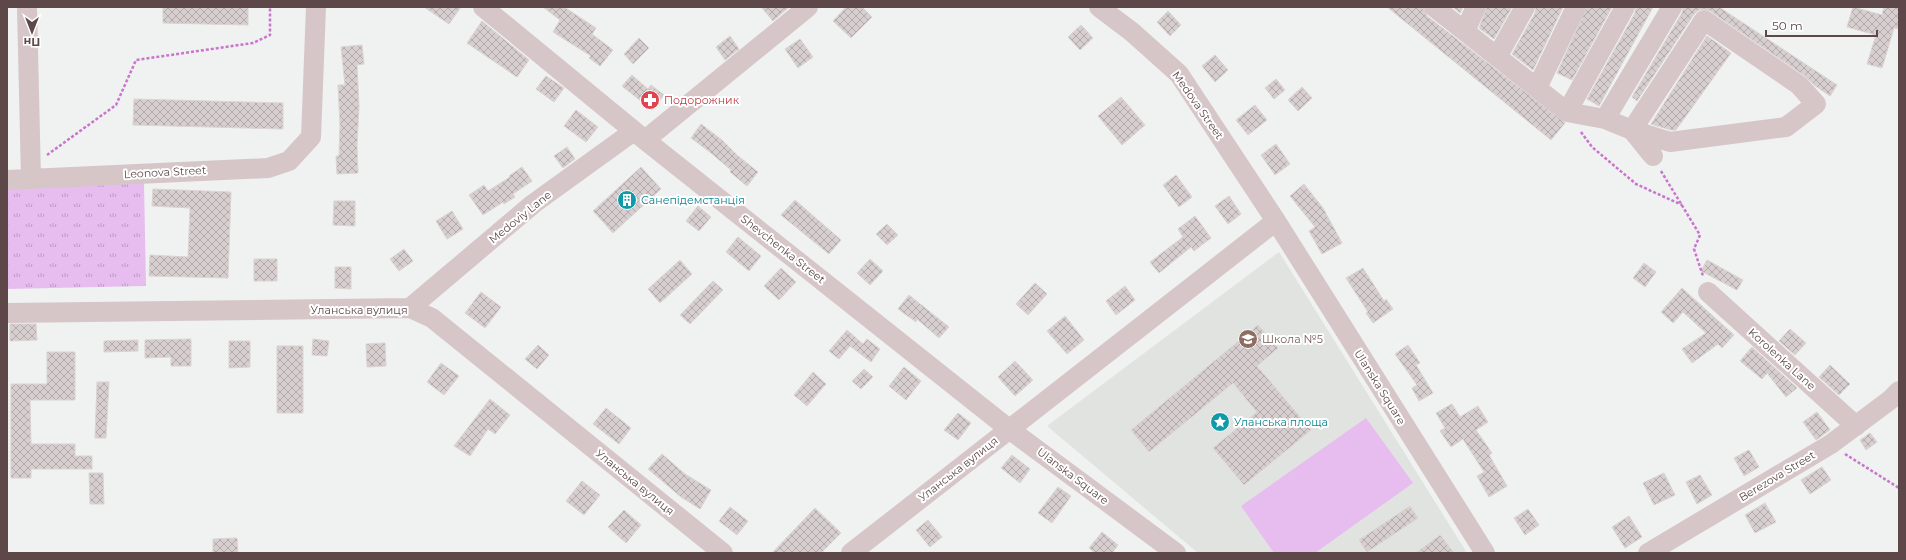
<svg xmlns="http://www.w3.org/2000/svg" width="1906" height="560" font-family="Montserrat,sans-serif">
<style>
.education{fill:#e1e3e1}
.grass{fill:url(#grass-tufts)}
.pitch{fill:#e7bdf0}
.building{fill:url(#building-cross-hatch);stroke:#dbd4d3}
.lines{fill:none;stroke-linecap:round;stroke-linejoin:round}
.path{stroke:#c975ce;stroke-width:2.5;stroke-dasharray:3 2;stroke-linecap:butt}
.minor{stroke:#d6c6c8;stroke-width:20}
.labels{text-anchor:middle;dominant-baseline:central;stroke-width:4;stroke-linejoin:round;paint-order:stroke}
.health-label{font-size:11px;fill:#be3a42;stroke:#fff;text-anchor:start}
.street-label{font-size:11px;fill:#5d4749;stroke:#fff}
.culture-label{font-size:11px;fill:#0d838f;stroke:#fff;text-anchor:start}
.education-label{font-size:11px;fill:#785e54;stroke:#fff;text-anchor:start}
</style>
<defs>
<pattern id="grass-tufts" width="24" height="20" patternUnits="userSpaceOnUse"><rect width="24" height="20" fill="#e7bdf0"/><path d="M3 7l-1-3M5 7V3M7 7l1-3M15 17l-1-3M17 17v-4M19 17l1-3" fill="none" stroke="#be9bc4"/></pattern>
<pattern id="building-cross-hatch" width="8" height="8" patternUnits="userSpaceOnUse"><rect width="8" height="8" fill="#d7cfcf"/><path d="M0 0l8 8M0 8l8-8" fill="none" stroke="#b2aaaa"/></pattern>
</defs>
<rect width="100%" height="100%" fill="#eff2f0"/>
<path class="education" d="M1279,252l188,301h-269l-151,-127z"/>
<path class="grass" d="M144,183l2,103 -139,3v-104z"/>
<path class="pitch" d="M1366,418l47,65 -98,70h-41l-33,-47z"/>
<path class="building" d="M163,7h85v18l-85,-2z
M424,7h37l-12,17z
M543,7h21l32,21 -4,6 21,16 -13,16 -11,-8 2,-2 -38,-24 7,-12z
M761,7h28l-16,14z
M846,7h16l10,10 -21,21 -18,-17z
M1387,7h36l4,9 138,107 -14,17z
M1453,7h10l-3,6z
M1487,7h25l-18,32 -15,-11z
M1536,7h27l-30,63 -21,-16 23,-41z
M1587,7h25l-40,73 -15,-7z
M1636,7h17l-54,99 -12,-7 48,-86z
M1683,7h36l118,78 -7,11 -16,-11 -9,-9 -95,-65 -6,-2 -5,1 -5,4 -57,87 -5,-4 50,-84z
M1853,7l29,8 2,-8h15v22l-5,-1 -12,40 -15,-4 9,-29 -29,-8z
M1168,11l13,14 -11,11 -13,-14z
M482,21l47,39 -12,17 -50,-34z
M1081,25l12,13 -13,12 -12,-13z
M730,36l9,13 -14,11 -9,-13z
M1707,36l24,17 -55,77h-5l-20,-6z
M639,38l10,10 -16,16 -9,-10z
M800,39l13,18 -15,11 -13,-19z
M362,45l2,19 -7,1 2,41 -2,40 1,27 -21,1 -1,-18h3l1,-31 -2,-40h7l-4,-38z
M1215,55l13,15 -13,12 -13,-16z
M632,75l16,14 3,-4 13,10 -12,15 -30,-24z
M546,76l18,12 -10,14 -18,-13z
M1276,79l9,11 -11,9 -9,-11z
M1302,87l10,11 -14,13 -10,-11z
M1121,97l24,28 -23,20 -24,-29z
M134,99l149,4v26l-150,-4z
M1255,105l12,15 -19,15 -12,-15z
M576,110l22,17 -12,15 -22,-16z
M701,124l21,16 15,15 21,17 -11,14 -17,-14 1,-2 -20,-17 -20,-15z
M1276,144l14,20 -15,11 -14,-20z
M567,147l8,12 -12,9 -9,-12z
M522,167l10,14 -19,13 2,3 -11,7 -1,-2 -20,13 -14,-20 15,-10 4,6 22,-14 -1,-1z
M641,167l20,22 -48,44 -20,-22z
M1176,175l16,22 -13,10 -16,-22z
M1304,184l19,24 19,35 -20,11 -13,-23 6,-4 -25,-31z
M153,189l78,3 -3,86 -79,-2 1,-21 38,2 2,-49 -38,-2z
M1229,196l12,18 -13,10 -13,-18z
M795,200l46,40 -12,14 -48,-39z
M334,201h21v25l-22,-1z
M698,206l13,11 -12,14 -13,-10z
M452,211l11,18 -16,10 -11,-18z
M1195,216l16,22 -17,13 -3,-4 -32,26 -9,-11 33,-25 -5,-8z
M887,224l11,11 -11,10 -11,-11z
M738,237l23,19 -12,15 -23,-19z
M404,249l9,12 -14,10 -9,-12z
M254,259h23v22h-23z
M870,259l13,12 -13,14 -13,-12z
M680,260l12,14 -32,29 -12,-14z
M1707,260l36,20 -6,10 -36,-19z
M1644,263l12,9 -11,15 -12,-9z
M335,267h16v22l-16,-1z
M781,268l15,14 -17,18 -15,-14z
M1363,268l21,33 2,-2 7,10 -20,14 -7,-10 2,-1 -22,-34z
M713,281l10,9 -33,34 -10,-9z
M1035,283l12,11 -19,21 -12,-11z
M1125,286l10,14 -19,15 -10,-14z
M1682,288l52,47 -12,13 -4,-4 -26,19 -10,-14 24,-16 -23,-21 -10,11 -12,-11z
M481,292l20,15 -16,21 -20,-15z
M909,295l40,32 -10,11 -22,-19 -1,3 -18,-13z
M1065,316l19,24 -17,14 -20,-23z
M10,324h26l1,16 -27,1z
M1258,325l20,23 -21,18 54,64 -67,55 -31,-37 44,-36 -24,-29 -84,69 -18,-22z
M1790,329l16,14 -11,12 -16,-14z
M847,330l16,14 4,-5 13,10 -9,13 -21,-16 -11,13 -10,-8z
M191,339v27h-20v-9l-26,1v-18z
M313,339l16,2 -2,15 -15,-1z
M138,340v11l-34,1v-11z
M229,341h21v26l-21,1z
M385,343l1,23 -19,1 -1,-23z
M538,345l11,10 -12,14 -12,-10z
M1408,345l12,18 -4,2 17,28 -14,8 -7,-13 5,-3 -22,-31z
M277,346h26v67h-26z
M1752,347l45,41 -11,9 -19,-24 -5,6 -22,-18z
M47,352h28v48h-45l1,44h44v12h17v13h-61v9h-20v-94h36z
M1015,361l18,19 -18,16 -17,-19z
M441,363l18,13 -15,19 -17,-13z
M1830,365l20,19 -11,11 -20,-18z
M904,367l17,14 -15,19 -17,-14z
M864,369l9,8 -12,12 -9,-8z
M813,372l13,12 -19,22 -13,-11z
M97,382h12l-3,56h-11z
M490,399l20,16 -15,19 -7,-5 -18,27 -16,-10z
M1452,404l8,13 18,-11 10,16 -12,8 16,23 -3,2 18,31 -18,11 -12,-21 7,-4 -21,-33 -12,8 -11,-16 5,-3 -9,-15z
M606,408l25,20 -12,16 -26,-20z
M1817,412l13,18 -14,10 -13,-18z
M958,413l13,10 -13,17 -14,-10z
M1870,433l7,9 -11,8 -6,-10z
M1749,450l10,17 -15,9 -10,-18z
M662,454l23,20 26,16 -11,19 -19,-12 -33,-28z
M1012,455l18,14 -10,14 -19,-15z
M1822,467l9,13 -21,14 -9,-14z
M89,473h14l1,31h-14z
M1664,473l11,22 -21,10 -11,-22z
M1700,475l12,20 -15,9 -11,-22z
M582,481l18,14 -16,20 -18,-14z
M1058,487l13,9 -19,27 -14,-10z
M1765,503l11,19 -21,11 -10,-18z
M1410,506l8,12 -51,34 -8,-12z
M730,507l18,14 -11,14 -18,-14z
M815,508l26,25 -20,20h-49z
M1528,509l11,16 -14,10 -11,-17z
M624,510l17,15 -15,18 -18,-16z
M1629,516l13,21 -17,11 -13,-21z
M928,520l14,17 -12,10 -14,-17z
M1102,532l16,13 -6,8h-17l-6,-5z
M1440,535l14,18h-38z
M237,538l1,15h-25v-14z"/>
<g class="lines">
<path class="path" d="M1581,132l11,15 44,37 46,21
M47,155l69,-50 20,-45 117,-17 17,-8v-28
M1661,171l39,64 -6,14 9,27
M1845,454l54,34"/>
<path class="minor" d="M27,7l4,172
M483,7l162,133 364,289 167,124
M1099,7l33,25 47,42 97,147 209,332
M1434,7l133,105 38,7 27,11 21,26
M1704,20l95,65 17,19 -30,23 -116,15 -38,-12z
M1465,31l11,-24
M1497,57l28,-50
M1537,88l39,-81
M1567,112l58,-105
M1605,119l67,-112
M645,140l163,-133
M7,180l261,-12 21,-7 22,-24 5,-130
M1708,292l148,134
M410,308l123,-104 101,-73
M7,313l403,-5 22,10 291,235
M851,553l425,-332
M1648,553l183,-109 59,-44 9,-9"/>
</g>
<defs>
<g id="pharmacy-disc" transform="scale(1)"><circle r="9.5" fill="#e0444e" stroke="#fff"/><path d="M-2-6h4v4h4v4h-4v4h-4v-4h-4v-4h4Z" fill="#fff"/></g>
<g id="building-disc" transform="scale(1)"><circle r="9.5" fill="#0f9aa8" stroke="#fff"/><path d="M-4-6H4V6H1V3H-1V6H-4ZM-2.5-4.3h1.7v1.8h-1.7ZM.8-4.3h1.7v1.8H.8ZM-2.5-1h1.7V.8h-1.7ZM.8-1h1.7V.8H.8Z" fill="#fff"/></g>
<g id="school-disc" transform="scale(1)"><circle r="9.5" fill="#8d6e63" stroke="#fff"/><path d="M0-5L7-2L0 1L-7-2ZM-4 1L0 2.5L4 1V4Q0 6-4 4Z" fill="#fff"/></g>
<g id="sight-disc" transform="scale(1)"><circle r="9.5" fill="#0f9aa8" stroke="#fff"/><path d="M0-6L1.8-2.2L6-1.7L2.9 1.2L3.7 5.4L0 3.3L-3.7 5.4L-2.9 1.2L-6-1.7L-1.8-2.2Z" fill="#fff"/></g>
</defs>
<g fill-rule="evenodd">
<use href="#pharmacy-disc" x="650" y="100"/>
<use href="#building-disc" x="627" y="200"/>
<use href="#school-disc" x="1248" y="339"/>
<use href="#sight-disc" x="1220" y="422"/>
</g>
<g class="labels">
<g class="health-label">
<text x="664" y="100">Подорожник</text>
</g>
<g class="street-label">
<text transform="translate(1198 105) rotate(55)">Medova Street</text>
<text transform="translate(165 172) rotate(-3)">Leonova Street</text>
<text transform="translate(520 217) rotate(-39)">Medoviy Lane</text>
<text transform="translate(783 249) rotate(38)">Shevchenka Street</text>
<text x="359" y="310">Уланська вулиця</text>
<text transform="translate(1782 359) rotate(42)">Korolenka Lane</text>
<text transform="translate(1380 387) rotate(58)">Ulanska Square</text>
<text transform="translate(958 469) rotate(-38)">Уланська вулиця</text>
<text transform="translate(1073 476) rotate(37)">Ulanska Square</text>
<text transform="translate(1777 476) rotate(-31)">Berezova Street</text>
<text transform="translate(635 482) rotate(39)">Уланська вулиця</text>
</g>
<g class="culture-label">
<text x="641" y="200">Санепідемстанція</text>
<text x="1234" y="422">Уланська площа</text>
</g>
<g class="education-label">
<text x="1262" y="339">Школа №5</text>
</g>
</g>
<rect width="1906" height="560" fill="none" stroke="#5d4749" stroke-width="16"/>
<g transform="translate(32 32) rotate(180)" stroke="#ffffff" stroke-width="3" paint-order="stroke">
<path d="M0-3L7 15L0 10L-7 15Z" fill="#5d4749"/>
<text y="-6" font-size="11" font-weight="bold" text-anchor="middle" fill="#5d4749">Пн</text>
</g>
<path d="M1766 30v6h111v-6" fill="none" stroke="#5d4749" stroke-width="2"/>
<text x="1772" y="30" font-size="12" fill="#5d4749" stroke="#ffffff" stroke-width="3" paint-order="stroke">50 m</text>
</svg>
